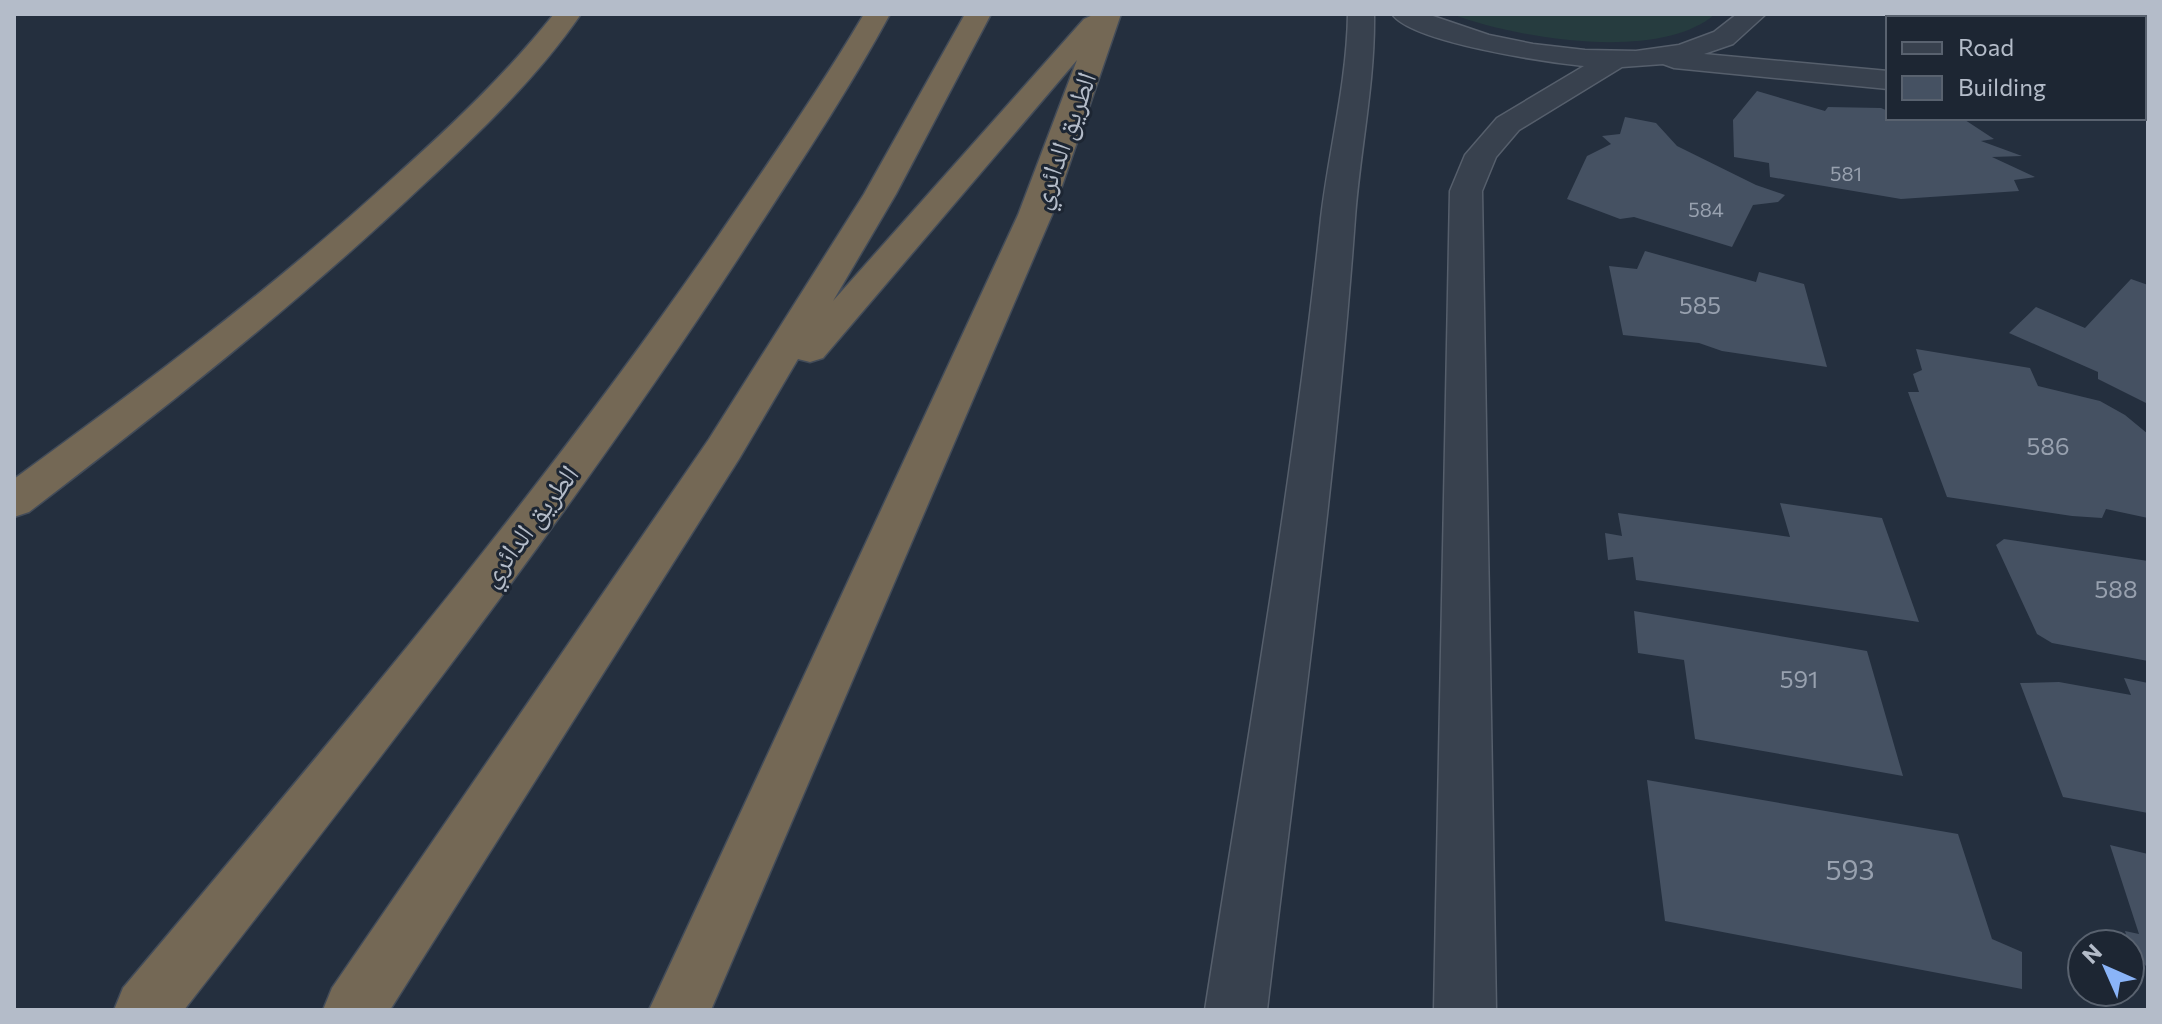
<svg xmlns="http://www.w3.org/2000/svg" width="2162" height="1024" font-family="Commissioner,'Noto Naskh Arabic',sans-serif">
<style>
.green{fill:#263c3f}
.building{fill:#455162}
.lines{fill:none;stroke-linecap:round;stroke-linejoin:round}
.minor-casing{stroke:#565f6c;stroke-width:3}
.highway-casing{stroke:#434c59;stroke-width:3}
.minor{fill:#38414e;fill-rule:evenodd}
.highway{fill:#746855;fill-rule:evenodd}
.labels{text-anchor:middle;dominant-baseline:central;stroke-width:6;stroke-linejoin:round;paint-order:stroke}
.far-number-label{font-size:20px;fill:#98a1af}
.number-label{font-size:24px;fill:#98a1af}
.street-label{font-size:28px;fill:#b4bcc9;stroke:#1d2633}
.near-number-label{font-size:28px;fill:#98a1af}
</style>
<rect width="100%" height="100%" fill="#242f3e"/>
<path class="green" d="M1452,14h263c-55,49 -201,24 -263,0z"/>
<path class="building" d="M2109,14h39v7l-4,-3z
M1757,91l68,20 3,-4 53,1 7,3v7h74l32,21 -13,2 41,15 -30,1 43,20 -21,3 5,11 -118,8 -131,-22 -1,-14 -35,-6 -1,-37z
M1625,117l31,6 21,23 79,39 29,10 -7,7 -25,3 -21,42 -98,-30 -14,2 -53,-20 20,-43 24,-12 -9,-8 18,-2z
M1645,251l111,31 3,-10 45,12 23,83 -105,-16 -23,-8 -76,-8 -14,-69 28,3z
M2131,279l17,6v119l-50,-25v-7l-89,-39 27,-26 49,21z
M1916,349l114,19 8,18 62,15 25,14 23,19v84l-42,-9 -4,9 -30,-2 -125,-19 -39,-105h11l-6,-18 9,-4z
M1780,503l102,15 37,104 -283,-42 -3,-23 -25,3 -3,-27 17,3 -4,-23 172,24z
M2004,539l144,22v100l-96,-18 -15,-9 -41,-89z
M1634,611l233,40 36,125 -208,-37 -11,-79 -46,-7z
M2124,678l24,5v130l-85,-16 -43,-114 39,-1 72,13z
M1647,780l311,54 34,105 30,13v37l-357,-68z
M2110,845l38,9v114l-17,-17 -6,-20 14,3z"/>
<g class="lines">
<g class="minor-casing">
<path id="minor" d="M1348,14h26c1,69 -14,136 -19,204 -19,265 -57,528 -88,792h-62c41,-263 88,-527 116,-792 8,-68 26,-135 27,-204z
M1392,14h35l62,21 44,9 52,6 51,1 43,-6 35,-13 23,-18h29l-33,30 -29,10 184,17v18l-214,-21 -11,-4 -41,3 -103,63 -23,27 -14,34 14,819h-62l16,-819 15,-36 32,-37 87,-52c-37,-4 -172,-23 -192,-52z
M1972,14h38l3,4h-38z
M2144,45l4,1v16l-4,-1z
M2144,91h4v18h-4z"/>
</g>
<g class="highway-casing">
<path id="highway" d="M554,14h27c-44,64 -103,120 -160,173 -124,117 -257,222 -392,325l-15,5v-38c131,-95 260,-192 379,-301 57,-51 113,-104 161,-164z
M864,14h26c-45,83 -98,161 -149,240 -171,262 -364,509 -557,756h-70l9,-22c206,-245 414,-489 596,-753 50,-73 100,-145 145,-221z
M965,14h26l-95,180 -63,107 251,-282 11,-5h26l-69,201 -341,795h-62l369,-795 59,-155 -254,298 -13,4 -12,-3 -59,100 -349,551h-67l9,-22 377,-549 155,-245z"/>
</g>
<use href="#minor" class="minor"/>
<use href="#highway" class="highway"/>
</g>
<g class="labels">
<g class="far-number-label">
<text x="1846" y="173">581</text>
<text x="1706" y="209">584</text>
</g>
<g class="number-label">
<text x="1700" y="304">585</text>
<text x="2048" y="445">586</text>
<text x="2116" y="588">588</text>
<text x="1799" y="678">591</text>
</g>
<g class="street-label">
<text transform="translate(1062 140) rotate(-70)">الطريق الدائري</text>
<text transform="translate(528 525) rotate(-53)">الطريق الدائري</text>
</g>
<g class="near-number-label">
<text x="1850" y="869">593</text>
</g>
</g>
<rect width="2162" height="1024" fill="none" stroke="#b4bcc9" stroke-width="32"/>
<rect x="1886" y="16" width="260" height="104" fill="#1d2633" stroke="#59626f" stroke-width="2"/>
<rect x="1902" y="42" width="40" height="12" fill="#38414e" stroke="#59626f" stroke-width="2"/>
<text x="1958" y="56" font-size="24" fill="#b4bcc9">Road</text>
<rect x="1902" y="76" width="40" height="24" fill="#455162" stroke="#59626f" stroke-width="2"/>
<text x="1958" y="96" font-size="24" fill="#b4bcc9">Building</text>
<g transform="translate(2106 968) rotate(315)"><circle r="38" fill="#1d2633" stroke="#59626f" stroke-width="2"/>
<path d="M0-6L14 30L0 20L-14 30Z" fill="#8ab4f8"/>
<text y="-12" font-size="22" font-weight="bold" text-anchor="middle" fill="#b4bcc9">N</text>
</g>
</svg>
